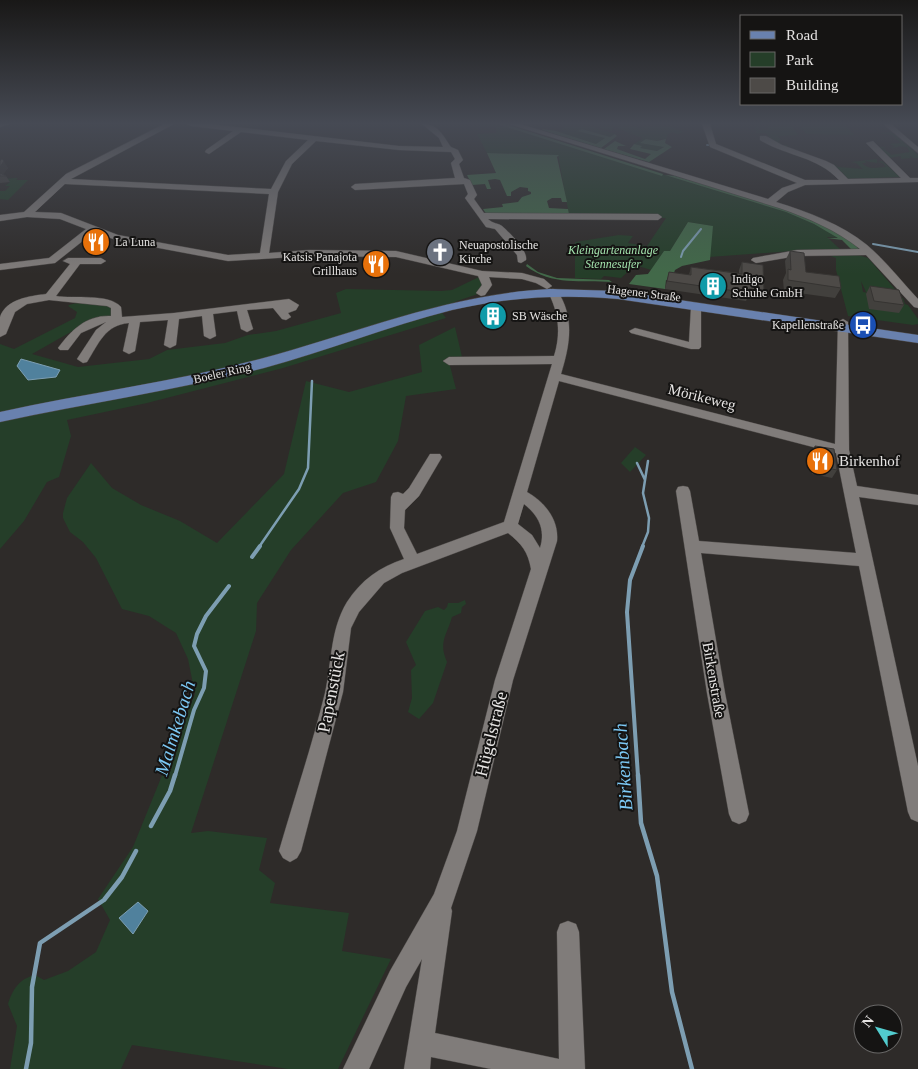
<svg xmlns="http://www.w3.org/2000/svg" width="918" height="1069" font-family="Georgia,serif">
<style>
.green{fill:#253e29}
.forest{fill:#426949}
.water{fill:#50819d;stroke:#7d9eb2}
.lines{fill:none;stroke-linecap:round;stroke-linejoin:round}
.stream-far3{stroke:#7d9eb2;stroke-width:2}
.stream-far2{stroke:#7d9eb2;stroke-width:2.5}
.stream-far1{stroke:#7d9eb2;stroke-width:4}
.stream{stroke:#7d9eb2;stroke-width:4.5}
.minor-casing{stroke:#4c4947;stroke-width:1}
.major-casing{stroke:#4c4947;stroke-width:1}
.minor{fill:#807c7a;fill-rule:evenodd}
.major{fill:#6981ae;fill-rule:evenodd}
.wall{fill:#42403d}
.shaded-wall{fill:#363432}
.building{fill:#4d4a47;stroke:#363432}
.labels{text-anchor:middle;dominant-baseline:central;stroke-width:4;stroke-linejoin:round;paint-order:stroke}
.far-poi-label{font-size:12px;fill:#e5e3e2;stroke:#151413;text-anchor:start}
.far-park-label{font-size:12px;font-style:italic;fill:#a3e2ad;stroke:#151413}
.far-street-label{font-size:12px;fill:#e5e3e2;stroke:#151413}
.street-label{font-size:15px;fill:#e5e3e2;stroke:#151413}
.poi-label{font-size:15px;fill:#e5e3e2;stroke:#151413;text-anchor:start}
.near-street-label{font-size:18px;fill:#e5e3e2;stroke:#151413}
.near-water-label{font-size:19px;font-style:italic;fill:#7cc8f4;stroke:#151413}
</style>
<rect width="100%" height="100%" fill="#2e2b29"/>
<path class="green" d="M480,124l21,1 285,87 28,12 26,14 -13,-1 14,13h-35l-97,7 3,-31 -24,-4 -18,29h-6l-13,19 -16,-5 -14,13 -17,-2 -3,3 -26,-1v-36l44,-7 14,1 -5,7 19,3 19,-28 -97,-3 -11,-60 -71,-2 -10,-19 19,-1v-7h-15z
M560,124h24l31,10 -5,3 -28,-8 -3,3 3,-1 24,7 -10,6 -37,-12 8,-3 -10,2 8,-4z
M588,124h40l12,4c15,-5 26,-5 43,4l-5,2 -6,-2 -4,2 -2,6 -5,-1 -4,2 -11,-2v4l19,3 -8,5 -18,-3 2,-2 -7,-2 9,-6 -11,-4 -5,2 5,-4 -3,1 -15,-7 -2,5z
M756,124h4l-1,5 8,1 3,-6h21l7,11 -20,1 3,4 -3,1 4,4h5l2,3 -16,-6 -7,-9h-10l1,-3h-2z
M798,124h46l10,11 -48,-1z
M892,132l26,23v3h-5l-2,-2h-2l2,2 -10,1v-3l-12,2 -11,-11h9l-5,1 9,6 -1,1 20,-3 -3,-5 -9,-1 1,1 -9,1 5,-2 -6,-2 12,-1 -9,-8 -13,-2z
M877,159v4l-12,-2 1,2h-4c7,8 16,4 24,4l-3,-4 -6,-1 5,-1 18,16 -52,2 -6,-7h5h-6l-8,-9 5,4 25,2 -7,-6 -5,-1z
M15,178h3l-2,2h12l-20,20 -8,-1v-8h5l5,-5h-5l5,-4 -6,-3z
M828,255h30l10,3 33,38 -35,-4 -5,-11 2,11 40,6 2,6 3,1 10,14v5l-5,1 -65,-9 -12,-46v-12z
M481,276l5,4 -5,13 -24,8 -17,9 6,8 -163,50 -136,35 -80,17 4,16 -12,41 -12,5 -23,39 -24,28v-205l14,5 61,-31 2,-6 -9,-6c8,-6 33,-2 44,0v10l-36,13 -44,25 46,13 71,-8 18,-9 58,-7 23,-8 28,-4 65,-18 -5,-20 10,-4 95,2 11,-1z
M455,327l8,34 -14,1 7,27 -50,7 -8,45 -22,41 -33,11 -52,57 -34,53 -1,28 -65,202 17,-2 59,7 -8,32 16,13 -5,20 79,10 -7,38 49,8 -53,110h-50l-156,-24 -11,24h-111l7,-43 -9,-22c5,-15 11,-25 27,-29l9,5 24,-9 28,-19 14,-32 -12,-21 35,-52 62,-153 -7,-35 -12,-26 -27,-17 -27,-7 -26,-51 -13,-16 -13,-10 -7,-14v-5l4,-15 24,-35 21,25 29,17 39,16 37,22 67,-69 22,-93 43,11 73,-20 -3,-27z
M635,447l11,8 -16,17 -9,-9z
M465,600l1,4 -4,3 -1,6 -9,4c-5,18 -14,25 -5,45l-14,41 -14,16 -11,-7 4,-14 -1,-28 5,-5 -10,-23 19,-31 13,-4 6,3 3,-3 1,-4h10z"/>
<path class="forest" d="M497,124h8l158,50 -1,2z
M543,129l13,2 40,13 9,-6 -28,-7 5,-2 28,8 5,-3 2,2 -16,12 -59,-18z
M646,139l11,2 9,-2 -1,4 7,4 -23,15 -45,-13 11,-8 11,5h-8l-1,3 28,10 6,-5 -21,-5 4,-5 8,2 -2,2 17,3 7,-4 -24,-4z
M487,153l72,2 -2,2 10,45h-5l-1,-4h-9l-5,3 2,7 19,1 1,5 -82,1 -4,-6 20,-2 -1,-3 16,-2 4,-5 9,-3v-2l-3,-1v-3l-8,-1 -9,5v4h-4l-7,-16 -5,-1 -7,1 3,9h-4l-2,-5 -13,1 -5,-10 29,-2z
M665,175l10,1c49,15 150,38 184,73h-8l-9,-9 -15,-2h11l-24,-14 -28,-12z
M688,222l25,4 -3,34 -28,6 -7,4 -4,11 -5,-1 -1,9 -36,-5 7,-9 12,-1 16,-23h6z
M527,264l11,8 19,6 52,2 3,2c-30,-2 -60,4 -86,-16z"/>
<path class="water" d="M21,359l39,11 -4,7 -28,3 -11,-14z
M138,902l10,9 -15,23 -14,-16z"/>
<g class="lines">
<path class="stream-far3" d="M707,145h2
M873,244l45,8
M681,257l2,-6 18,-22"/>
<path class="stream-far2" d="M637,463l8,17
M259,547l40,-58 9,-21 4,-87
M642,547l6,-15 1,-14 -6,-25 5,-32"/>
<path class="stream-far1" d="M252,557l8,-11
M175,776l19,-66 10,-22 2,-17 -12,-25 3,-12 9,-18 23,-30
M638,776l-11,-164 3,-32 13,-34"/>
<path class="stream" d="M638,775l3,48 16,53 15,116 20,77
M151,826l19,-35 5,-16
M26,1069l5,-26 1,-56 8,-44 64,-43 18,-23 14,-26"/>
<g class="minor-casing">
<path id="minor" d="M0,124h10l-10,3z
M164,124h10l-103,55 200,10 15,-28 22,-21 -67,-8 -32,22 -4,-2 1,-2 27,-19 -42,-5 -4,-2h23l189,22 44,1 -4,-9 -17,-14c17,0 21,12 29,23l7,3 5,10 -4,4 5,14 6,2 7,15 -3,4 10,14 174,1 4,3 -4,3 -170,-1c5,5 10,4 14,7 8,7 26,25 24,34l-5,3 -3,-1 -1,-7 -22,-26 -9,-2 -21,-29 3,-4 -4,-10 -109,6 -4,-3 4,-3 100,-6 -4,-15 4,-4 -4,-7 -52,-2 -83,-9 -24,23 -14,28 -9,61 40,-3 87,1 86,20 40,2 22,6 8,7 -5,3 -11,-6 -14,-4 -33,-2 3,8 -7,10 -4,1 -5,-3 6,-8 -4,-9 -82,-19 -87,-1 -81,5 -112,-21 -22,-8 -39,31 -55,7v-6l49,-6 37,-29 -26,-10 -33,-2 -27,4v-6l24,-3 42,-38zM65,184l204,10 -9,59 -32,2 -110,-20 -57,-22 -26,-1z
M509,124h11l248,75 14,-11 15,-5 -87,-36 -8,-23h8l6,20 89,36h34c-22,-24 -53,-24 -79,-40v-4h6l16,9 44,16 8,4 14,14 53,-1 -35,-35 7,-2 37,37h8v4l-113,3 -17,7 -12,10c32,10 65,22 91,43 19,16 34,36 51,54v9l-4,-1 -48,-52 -69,1 -41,7 -5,-3 2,-2 44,-8 63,-1c-24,-19 -52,-31 -81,-41z
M883,124h8l27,23v6z
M68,258h33l5,3 -5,3h-21l-24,32c17,3 53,-3 65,11l1,10 52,-4 115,-14 10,6 -3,5 -8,3 3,4 -5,3 -4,-1 -9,-11 -26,2 6,19 -6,3 -6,-3 -4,-18 -24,3 3,22 -6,3 -6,-3 -2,-20 -23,3 -3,26 -6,3 -6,-3 4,-25 -28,2 -5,29 -6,3 -6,-3 6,-28c-24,2 -30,20 -42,39l-4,1 -6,-4 19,-29 10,-8 -25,11 -13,17h-8l-2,-2c14,-19 29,-33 53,-32v-8l-4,-2 -58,-6 -22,4 -12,8 -9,22 -6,3c0,-6 0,-14 0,-20 6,-18 30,-21 46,-23l24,-30 -7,-3z
M553,289l4,1c18,28 13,54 4,84l274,70 3,-122 5,-3 5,3 1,128 8,36 61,9v10l-59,-8 59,269v56l-7,-3 -3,-7 -49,-246 -158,-13 24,140 24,121 -3,7 -7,3 -7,-3 -3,-7 -22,-121 -31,-202 2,-4 5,-1 5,1 2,4 9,50 157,12 -20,-100 -277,-72 -32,111c18,10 32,28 30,49l-44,139 -36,151 -26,77 1,3 -17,122 124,26 -2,-127 3,-8 8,-3 8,3 3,8 6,137h-94l-60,-12 -1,12h-26l18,-110 -16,28 -37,82h-26l47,-98 44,-77 23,-63 38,-151 36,-111c-3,-17 -9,-25 -23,-36l-106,40 -18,10 -25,29 -8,16 -8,64 -42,159 -4,7 -7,4 -7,-4 -4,-7c15,-52 33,-105 46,-158 7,-31 5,-63 22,-91 14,-22 33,-35 57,-43l-14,-31 1,-31 2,-4 5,-1 5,2 6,-6 21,-34h10l2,3 -23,39 -14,14 -1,18 13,26 87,-32 48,-158 -103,1 -6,-4 6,-4 105,-1c7,-22 5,-43 -6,-64zM524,504c14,11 22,25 16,44l-8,-13 -14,-11z
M696,304l5,3v40l-2,2h-8l-60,-16 -2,-2 6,-3 54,14 2,-35z"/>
</g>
<g class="major-casing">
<path id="major" d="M550,289l68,2 300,44v8l-300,-44c-56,-5 -111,-2 -166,11 -64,16 -125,41 -188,58 -87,22 -176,35 -264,54v-10c86,-19 175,-30 260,-53 97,-26 188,-65 290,-70z"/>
</g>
<use href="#minor" class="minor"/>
<use href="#major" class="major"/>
</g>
<path class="wall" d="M0,161l8,7 -5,6 3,2 4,6 -10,1z
M790,251l16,21 35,16 -6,10 -51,-7 -1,-11 3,-7 -1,-12z
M742,262l22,29 -4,8 -12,-2 -2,4 -81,-12 4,-17 20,3 2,-8 48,6v-3z
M870,286l34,19 -5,8 -30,-4 -3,-15z
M815,446l22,24 -5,8 -20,-4 -3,-20z"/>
<path class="shaded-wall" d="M4,161l4,7 -6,8h-2v-9z"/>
<path class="building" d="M2,159l2,2 -4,6v-6z
M0,173l6,3h-6z
M790,251l14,2 2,19 33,4 2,12 -53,-8v-11l3,1z
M742,262l21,3 1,26 -15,-2v4l-82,-12 2,-9 22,3v-8l51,7z
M870,286l29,4 5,15 -30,-4z
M815,446l19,3 3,21 -20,-4z"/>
<linearGradient id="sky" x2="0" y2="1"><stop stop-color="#191817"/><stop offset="0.45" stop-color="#464a54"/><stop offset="1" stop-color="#464a54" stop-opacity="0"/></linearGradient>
<rect width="918" height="274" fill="url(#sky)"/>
<defs>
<g id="restaurant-disc" transform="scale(1.4375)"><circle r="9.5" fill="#e8710a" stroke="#151413"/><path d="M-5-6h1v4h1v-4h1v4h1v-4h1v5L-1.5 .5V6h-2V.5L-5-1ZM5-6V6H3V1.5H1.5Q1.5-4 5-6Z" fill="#fff"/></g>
<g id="church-disc" transform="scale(1.4375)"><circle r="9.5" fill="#6b7280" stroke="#151413"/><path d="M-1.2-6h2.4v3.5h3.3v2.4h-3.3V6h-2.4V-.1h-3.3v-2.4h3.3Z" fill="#fff"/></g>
<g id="building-disc" transform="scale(1.4375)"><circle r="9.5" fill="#0f9aa8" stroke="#151413"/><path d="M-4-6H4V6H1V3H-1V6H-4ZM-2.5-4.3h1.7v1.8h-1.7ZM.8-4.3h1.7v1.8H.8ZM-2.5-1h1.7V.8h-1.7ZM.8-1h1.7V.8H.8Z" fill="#fff"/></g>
<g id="bus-disc" transform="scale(1.4375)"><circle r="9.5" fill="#1a4fb4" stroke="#151413"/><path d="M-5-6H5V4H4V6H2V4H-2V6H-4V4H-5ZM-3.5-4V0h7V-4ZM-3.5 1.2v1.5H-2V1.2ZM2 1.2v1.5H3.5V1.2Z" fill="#fff"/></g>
</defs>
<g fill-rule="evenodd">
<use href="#restaurant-disc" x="96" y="242"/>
<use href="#church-disc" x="440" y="252"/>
<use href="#restaurant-disc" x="376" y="264"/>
<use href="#building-disc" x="713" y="286"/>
<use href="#building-disc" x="493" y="316"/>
<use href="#bus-disc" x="863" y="325"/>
<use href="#restaurant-disc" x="820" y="461"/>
</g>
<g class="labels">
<g class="far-poi-label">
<text x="115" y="242">La Luna</text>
<text x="459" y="245">Neuapostolische<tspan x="459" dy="14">Kirche</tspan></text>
<text x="357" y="257" text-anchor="end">Katsis Panajota<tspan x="357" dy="14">Grillhaus</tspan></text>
<text x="732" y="279">Indigo<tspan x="732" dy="14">Schuhe GmbH</tspan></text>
<text x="512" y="316">SB Wäsche</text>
<text x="844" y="325" text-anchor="end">Kapellenstraße</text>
</g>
<g class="far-park-label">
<text x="613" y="250">Kleingartenanlage<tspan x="613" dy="14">Stennesufer</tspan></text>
</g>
<g class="far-street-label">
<text transform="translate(644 293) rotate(7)">Hagener Straße</text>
<text transform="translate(222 373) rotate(-13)">Boeler Ring</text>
</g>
<g class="street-label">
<text transform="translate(702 397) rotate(14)">Mörikeweg</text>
<text transform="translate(714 680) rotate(80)">Birkenstraße</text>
</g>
<g class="poi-label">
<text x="839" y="461">Birkenhof</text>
</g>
<g class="near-street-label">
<text transform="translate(331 692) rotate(-79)">Papenstück</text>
<text transform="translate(491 734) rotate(-76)">Hügelstraße</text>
</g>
<g class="near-water-label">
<text transform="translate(175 728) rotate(-73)">Malmkebach</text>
<text transform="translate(623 767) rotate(-94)">Birkenbach</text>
</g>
</g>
<rect x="740" y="15" width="162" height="90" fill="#151413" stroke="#686766"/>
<rect x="750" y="31" width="25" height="8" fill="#6981ae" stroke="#686766"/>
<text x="786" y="40" font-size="15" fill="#e5e3e2">Road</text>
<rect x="750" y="52" width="25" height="15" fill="#253e29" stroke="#686766"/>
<text x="786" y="65" font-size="15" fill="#e5e3e2">Park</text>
<rect x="750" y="78" width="25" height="15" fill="#4d4a47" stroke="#686766"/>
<text x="786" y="90" font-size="15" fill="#e5e3e2">Building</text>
<g transform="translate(878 1029) rotate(307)"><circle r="24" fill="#151413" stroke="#686766"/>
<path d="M0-4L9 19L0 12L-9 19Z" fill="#52cdcf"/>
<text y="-8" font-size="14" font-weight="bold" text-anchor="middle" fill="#e5e3e2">N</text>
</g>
</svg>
